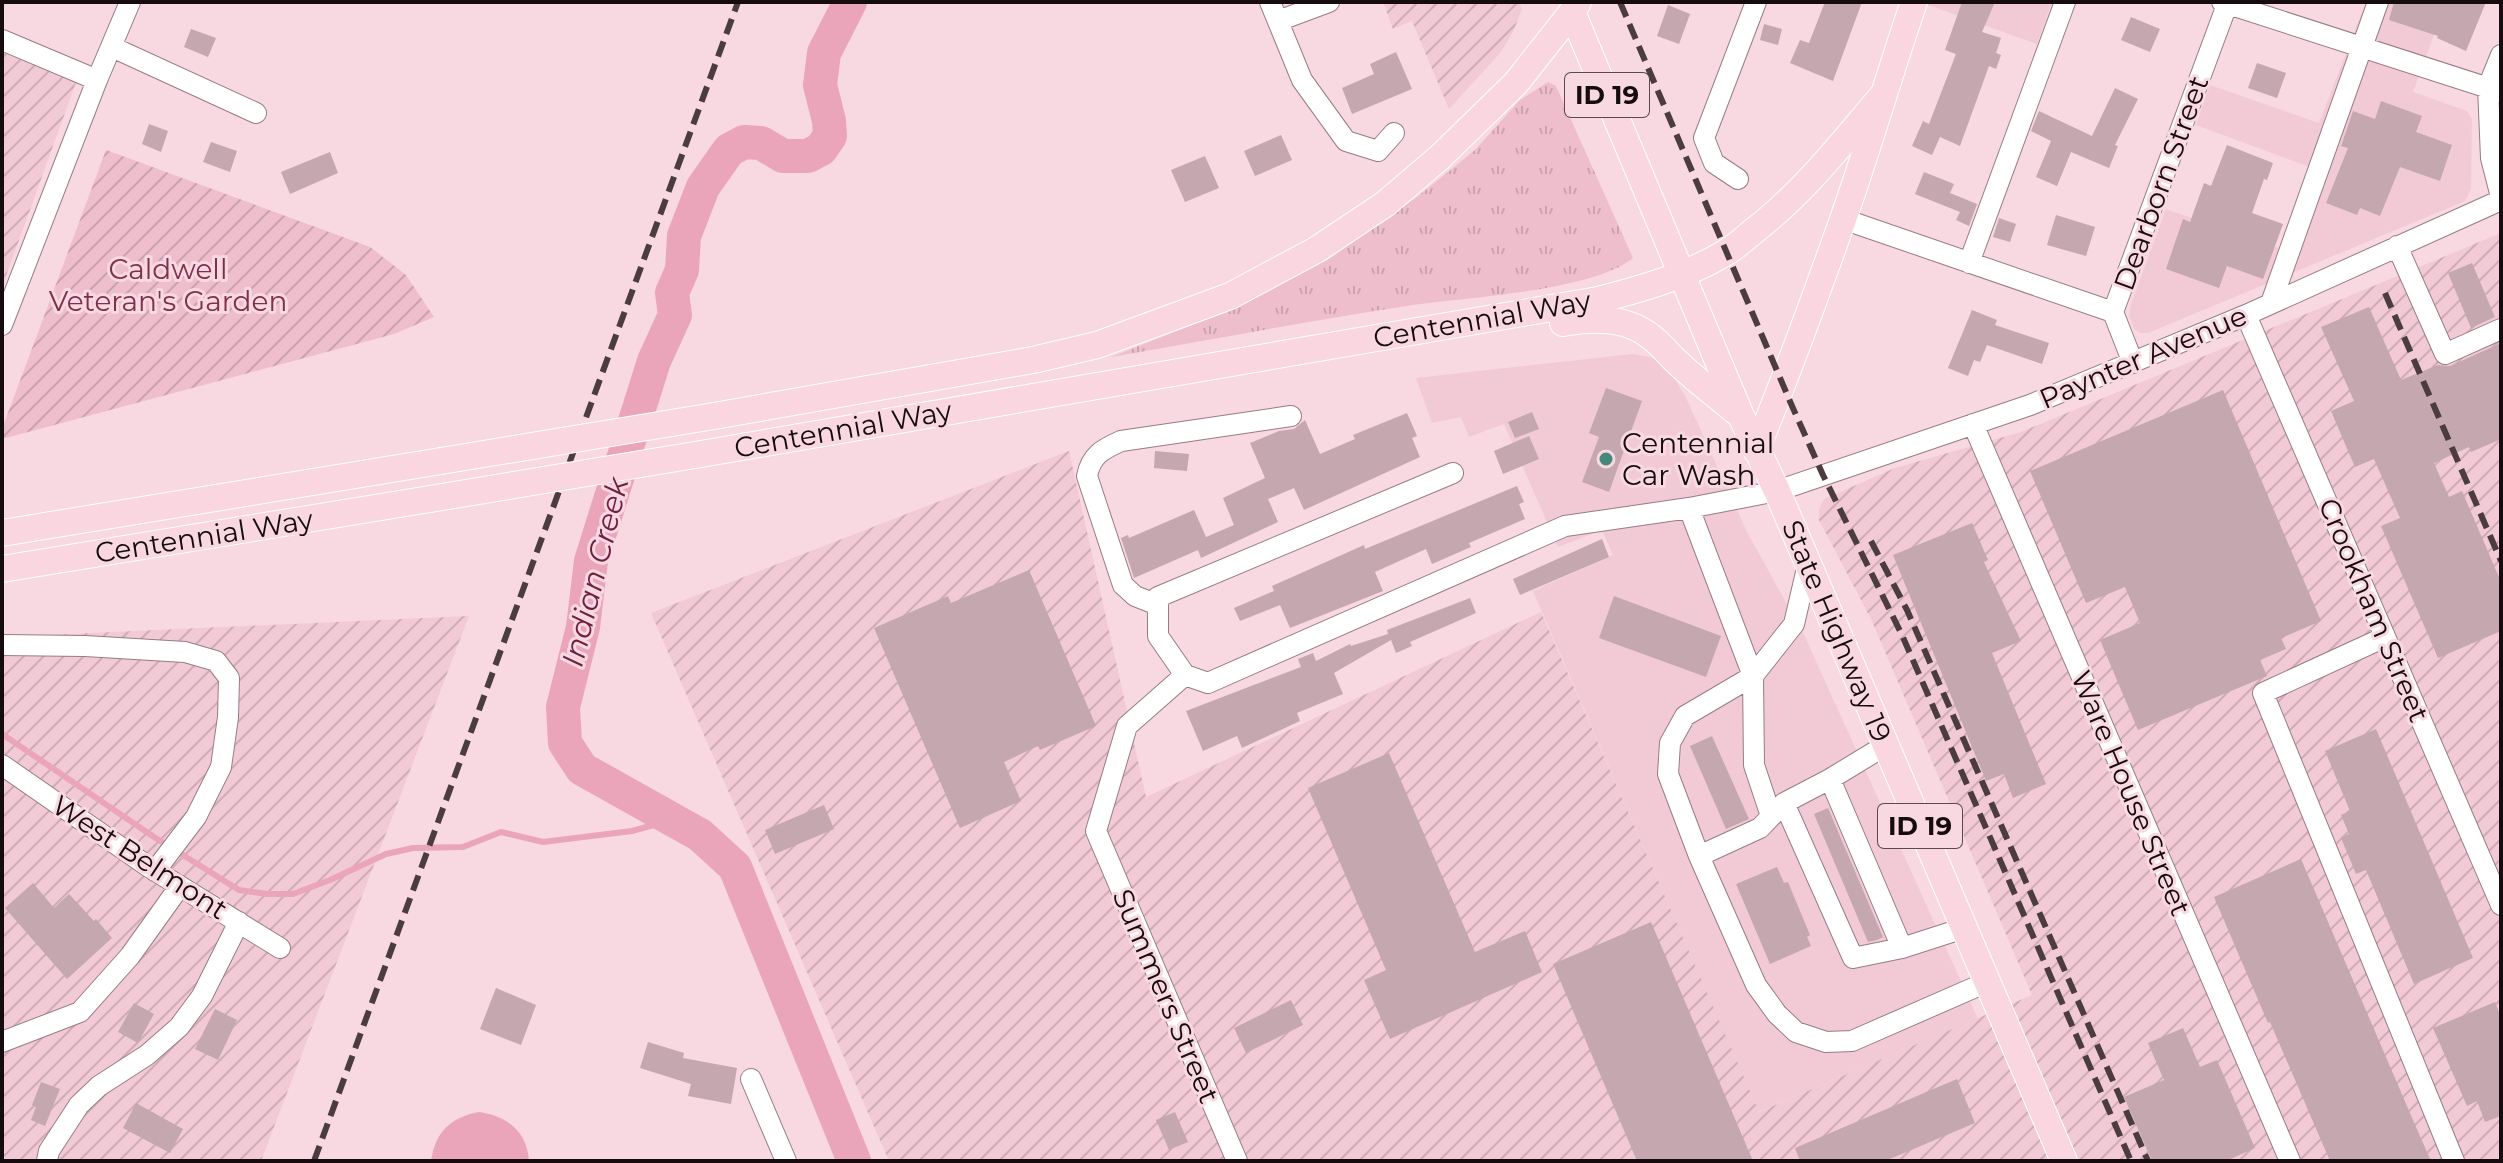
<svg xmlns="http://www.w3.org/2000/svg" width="2503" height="1163" font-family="Montserrat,sans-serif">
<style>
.built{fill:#f2cad6}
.industrial{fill:url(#industrial-furrows)}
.grass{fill:url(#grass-tufts)}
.garden{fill:url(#garden-furrows)}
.water{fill:#eba5bb}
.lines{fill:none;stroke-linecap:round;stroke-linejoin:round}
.stream{stroke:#eba5bb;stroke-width:6}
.river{stroke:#eba5bb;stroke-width:34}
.building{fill:#c5a7b0}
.minor-casing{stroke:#987c84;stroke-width:22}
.major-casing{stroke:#fff;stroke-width:28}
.minor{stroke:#fff;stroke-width:20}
.major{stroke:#fad6e1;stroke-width:26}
.rail{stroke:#4b3c40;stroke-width:6;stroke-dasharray:16 8;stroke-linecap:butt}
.major-bridge-casing{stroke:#fff;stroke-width:28;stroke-linecap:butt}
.major-bridge{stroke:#fad6e1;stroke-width:26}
.poi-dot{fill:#46897b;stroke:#f8d8e1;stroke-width:3}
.labels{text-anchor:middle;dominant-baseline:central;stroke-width:6;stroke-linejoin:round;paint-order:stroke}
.shield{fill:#f8d8e1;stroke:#5a494e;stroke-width:2}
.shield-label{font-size:26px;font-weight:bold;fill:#160c0f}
.street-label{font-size:28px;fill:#160c0f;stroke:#f8d8e1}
.park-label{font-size:28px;fill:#802f4f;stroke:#f8d8e1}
.poi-label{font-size:28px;fill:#160c0f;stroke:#f8d8e1;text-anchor:start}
.water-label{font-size:30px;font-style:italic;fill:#6e1e40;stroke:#f8d8e1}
</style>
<defs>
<pattern id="industrial-furrows" width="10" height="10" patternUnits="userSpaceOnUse" patternTransform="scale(2)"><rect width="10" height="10" fill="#f2cad6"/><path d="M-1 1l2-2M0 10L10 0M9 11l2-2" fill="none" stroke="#cfacb6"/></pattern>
<pattern id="grass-tufts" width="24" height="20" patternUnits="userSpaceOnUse" patternTransform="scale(2)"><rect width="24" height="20" fill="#efbecc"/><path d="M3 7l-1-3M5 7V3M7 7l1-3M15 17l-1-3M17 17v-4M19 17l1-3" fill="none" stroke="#cca2ae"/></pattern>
<pattern id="garden-furrows" width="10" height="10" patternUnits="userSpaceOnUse" patternTransform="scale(2)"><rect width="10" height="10" fill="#efbecc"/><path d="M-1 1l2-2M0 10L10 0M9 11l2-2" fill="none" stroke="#cca2ae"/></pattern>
</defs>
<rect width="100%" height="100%" fill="#f8d8e1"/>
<path class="built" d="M1929,2h123l-15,42 -109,-39z
M2366,2h80l-33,90 54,19 5,8 -1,70 -6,12 -317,132h-8l-6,-4 -5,-14 2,-11 35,-95 116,40 28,-82 -114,-42 14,-40 109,38z
M1633,354l31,6 22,38 61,134 58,105 173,382 -220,93 -225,-521 80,-36 -11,-25 -44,17 -54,-123 -35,13 -8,-20 -29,6 -16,-45z"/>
<path class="industrial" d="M1383,2h136l3,7 -9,23 -12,20 -52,57 -37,-88 -19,8z
M2,52l75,28 -75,207z
M2501,233v928h-1612l-238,-548 418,-162 77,346 395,-185 218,500 273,-117 -161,-376 -52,-99v-11l5,-10 71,-31 126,-36z
M469,616l-208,545h-259v-524z"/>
<path class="grass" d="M1548,82l8,4 77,172c-42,34 -169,39 -226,48 -99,15 -197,34 -296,51l109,-43 109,-55 88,-62 58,-47 45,-50z"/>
<path class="garden" d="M106,150l264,97 36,28 28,42 -40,17 -392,105v-10z"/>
<path class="water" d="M479,1112c28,4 48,19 50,49h-98c4,-29 20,-44 48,-49z"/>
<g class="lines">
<path class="stream" d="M2,734l152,103 85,53 28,4h26l37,-14 56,-26 27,-6 50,-1 38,-15 42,10 89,-11 40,-11"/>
<path class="river" d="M850,2l-26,51 -4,32 9,36 1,15 -9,13 -13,7h-25l-22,-13 -17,-1 -15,8 -26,37 -19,49 -2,34 -10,23 3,22 -21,46 -63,200 -8,66 -20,80 2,36 17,26 118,66 35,32 119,294"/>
</g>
<path class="building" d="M1825,2h37l-29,79 -43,-18 10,-23 9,3z
M1962,2h33l-13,30 19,6 -5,15 5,2 -5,14 -7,-3 -29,80 -20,-9 -8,18 -20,-9 11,-25 6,3 27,-70 -11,-4z
M2394,2h92l-20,49 -29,-13 1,-2 -49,-16z
M1668,5l22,9 -11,30 -22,-8z
M2131,17l29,12 -10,23 -29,-12z
M1764,24l18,5 -4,16 -18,-5z
M191,29l25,9 -8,19 -24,-10z
M1396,52l16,37 -60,25 -10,-26 32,-14 -4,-10z
M2257,63l29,10 -9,25 -29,-10z
M2115,88l23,11 -23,46 3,1 -9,22 -38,-16 -14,34 -21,-9 15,-36 -20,-10 8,-20 53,25z
M2381,101l41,15 -6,16 36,13 -12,36 -40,-14 -20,49 -20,-8 -3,7 -31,-12 22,-55 -7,-2 12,-35 22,8z
M149,124l19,7 -7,21 -19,-8z
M1281,135l11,25 -37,16 -11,-25z
M211,142l26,9 -7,21 -27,-10z
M2227,145l46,18 -6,17 -3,-1 -12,34 31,11 -20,55 -36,-13 -8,22 -53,-19 17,-50 7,3 14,-39 7,3z
M330,152l8,21 -48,21 -9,-22z
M1205,156l14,32 -34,14 -14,-32z
M1924,172l30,12 -4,9 27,11 -8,22 -13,-6 4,-8 -45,-18z
M2056,215l39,12 -9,29 -39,-11z
M1999,218l17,6 -6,18 -17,-5z
M2472,263l23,54 -24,11 -23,-55z
M2369,307l32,73 37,-15 12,1 51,-23v96l-30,13 -2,-5 -35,16 15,34 13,-6 39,91v49l-63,27 -57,-132 19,-8 -26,-59 -19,8 -24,-56 23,-10 -33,-74z
M1972,310l25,10 -2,5 54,18 -7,21 -55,-19 -7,17 -6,-2 -6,16 -20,-8z
M1606,388l36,13 -33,91 -27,-10 17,-45 -10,-4z
M2223,390l98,231 -40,17 5,11 -26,11 7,16 -129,54 -38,-90 40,-17 -15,-36 -39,16 -56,-132z
M1532,412l7,17 -24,9 -7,-16z
M1407,413l10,23 -5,2 8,19 -116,53 -10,-22 -26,11 10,23 -77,36 -3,-8 -64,28 -13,-40 7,-3 1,3 65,-28 12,27 28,-12 -11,-27 42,-20 -15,-35 29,-12 15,-2 11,-9 15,34 35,-15 -2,-4z
M1529,436l10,23 -36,15 -9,-23z
M1155,451l34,3 -2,17 -33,-3z
M1517,486l7,16 -5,2 6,15 -56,24 2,4 -39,17 -6,-15 -51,23 8,19 -93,37 -10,-23 -40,16 -6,-13 40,-17 -2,-5 92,-41 1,4z
M1972,523l16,37 -4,2 37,79 -29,12 54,131 -33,14 -9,-24 -18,7 -93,-226z
M1602,539l7,18 -89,38 -7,-16z
M1029,570l67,156 -56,24 -2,-4 -34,16 17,39 -61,27 -86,-200 74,-32 3,7z
M1614,596l107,40 -15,41 -107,-39z
M1470,598l6,15 -66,29 2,4 -16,7 -5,-13 -57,33 9,21 -46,19 3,8 -58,27 -5,-12 -34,15 -17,-40 115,-44 -3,-8 15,-6 3,8 34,-17 1,2 37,-12 -1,-4z
M2376,729l97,229 -59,26 -48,-114 -10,4 -15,-36 8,-4 -8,-19 9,-4 -25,-60z
M1712,736l37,83 -23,10 -36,-83z
M1389,753l86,199 50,-21 17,41 -152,67 -26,-59 22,-10 -78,-182z
M824,805l10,24 -59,25 -10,-24z
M1828,808l55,129 -6,3 -9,2 -54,-128z
M2301,859l118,275 12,27h-101l-60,-139 -2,1 -54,-126z
M1777,867l7,16 4,-1 22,53 -3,2 4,9 -41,18 -34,-80z
M33,883l21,25 15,-14 25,27 2,-2 16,19 -45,41 -62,-71z
M1651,922l102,239h-116l-84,-197z
M496,988l40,17 -15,40 -41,-16z
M1291,1000l12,25 -57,28 -12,-25z
M2495,1002l6,15v99l-16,6 -8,-21 -10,5 -34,-78z
M134,1003l20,11 -16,29 -20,-11z
M215,1009l22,11 -19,40 -23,-11z
M2183,1028l17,39 17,-7 38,88 -29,13h-74l-28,-64 40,-17 -16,-37z
M648,1042l36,11 -1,5 54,10 -6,36 -43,-8 3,-12 -51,-16z
M1957,1079l18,44 -90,38h-85l-5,-13z
M41,1082l19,7 -15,37 -14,-6 5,-13 -4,-2z
M136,1103l47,26 -13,24 -47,-25z
M1175,1112l13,30 -19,8 -13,-30z"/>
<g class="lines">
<g class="minor-casing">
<path id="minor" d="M1270,2l32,78 44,61 32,10 16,-18
M2222,2l279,90
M1278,21l51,-19
M2,40l95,40
M112,47l144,66
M2501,55l-13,32 3,71 10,39
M1738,179l-24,-16 -10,-25 52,-136
M1843,219l270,93
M2397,246l48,108 56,-25
M1969,263l96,-261
M2271,303l107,-301
M2246,315l255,590
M2,325l95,-245 33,-78
M2133,363l-20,-51 115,-310
M1973,424l317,737
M1453,473l-295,124v39l27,39 23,8 357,-157 124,-18 88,-17 253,-86 216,-90 255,-115
M1689,508l64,168 1,89 17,51
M1158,605l-23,-9 -12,-11 -36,-109c4,-21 16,-27 34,-35l170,-25
M2385,637l-122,56 191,468
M2,645l83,1 100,6 31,9 13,17 -1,39 -7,50 -25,50 -41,54
M1185,675l-58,51 -31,105 141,330
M1886,745l-56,34 72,169 62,-20
M2,765l147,102 131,81
M1830,779l-46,24 69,155 49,-10
M1784,803l-24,25 -61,28 57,129 21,29 19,18 30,10 26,-1 135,-59
M1699,856l-31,-82 2,-31 15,-27 68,-40 41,-52 14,-60
M2,1042l78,-30 50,-56 50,-70
M751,1079l35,82
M47,1161l2,-10 30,-46 20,-19 48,-31 32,-28 23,-31 37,-74"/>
</g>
<g class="major-casing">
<path id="major" d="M1572,12l169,404 36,75 287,670
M1563,323c33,-6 67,-6 93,18 8,7 14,15 22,22 18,17 38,32 57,48
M714,416l319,-56 64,-15 133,-49 86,-46 69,-46 54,-46 77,-75 56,-71 6,-10
M1756,450c31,-75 59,-152 86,-228 26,-73 47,-147 72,-220
M701,454l897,-154c43,-11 89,-24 127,-47 11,-6 20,-15 30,-23 49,-38 87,-87 127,-134
M2,533l439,-72
M2,569l428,-70"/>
</g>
<use href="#minor" class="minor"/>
<use href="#major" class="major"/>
<path class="rail" d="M1620,2l172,404 31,69 79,160 229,526
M2385,293l116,268
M1871,541l36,69 241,551
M314,1161l424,-1159"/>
<g class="major-bridge-casing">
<path id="major-bridge" d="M441,461l273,-45
M430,499l271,-45"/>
</g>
<use href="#major-bridge" class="major-bridge"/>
</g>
<circle class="poi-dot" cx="1606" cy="459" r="8"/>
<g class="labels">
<g class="shield">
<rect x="1565" y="73" width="84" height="44" rx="6"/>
<rect x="1878" y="804" width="84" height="44" rx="6"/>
</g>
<g class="shield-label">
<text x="1607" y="95">ID 19</text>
<text x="1920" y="826">ID 19</text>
</g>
<g class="street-label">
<text transform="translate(2161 183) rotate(-70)">Dearborn Street</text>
<text transform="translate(1482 319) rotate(-10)">Centennial Way</text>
<text transform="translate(2143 357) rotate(-23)">Paynter Avenue</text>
<text transform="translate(843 429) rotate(-10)">Centennial Way</text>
<text transform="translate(204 536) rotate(-9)">Centennial Way</text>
<text transform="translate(2374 610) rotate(67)">Crookham Street</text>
<text transform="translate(1837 631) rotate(67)">State Highway 19</text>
<text transform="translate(2131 793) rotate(67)">Ware House Street</text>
<text transform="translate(140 857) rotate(33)">West Belmont</text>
<text transform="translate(1166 996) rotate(67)">Summers Street</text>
</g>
<g class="park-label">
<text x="168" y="269">Caldwell<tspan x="168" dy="32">Veteran's Garden</tspan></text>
</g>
<g class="poi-label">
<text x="1622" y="443">Centennial<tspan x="1622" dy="32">Car Wash</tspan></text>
</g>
<g class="water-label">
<text transform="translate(595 572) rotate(-76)">Indian Creek</text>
</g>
</g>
<rect width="2503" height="1163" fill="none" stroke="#160c0f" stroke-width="8"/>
</svg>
